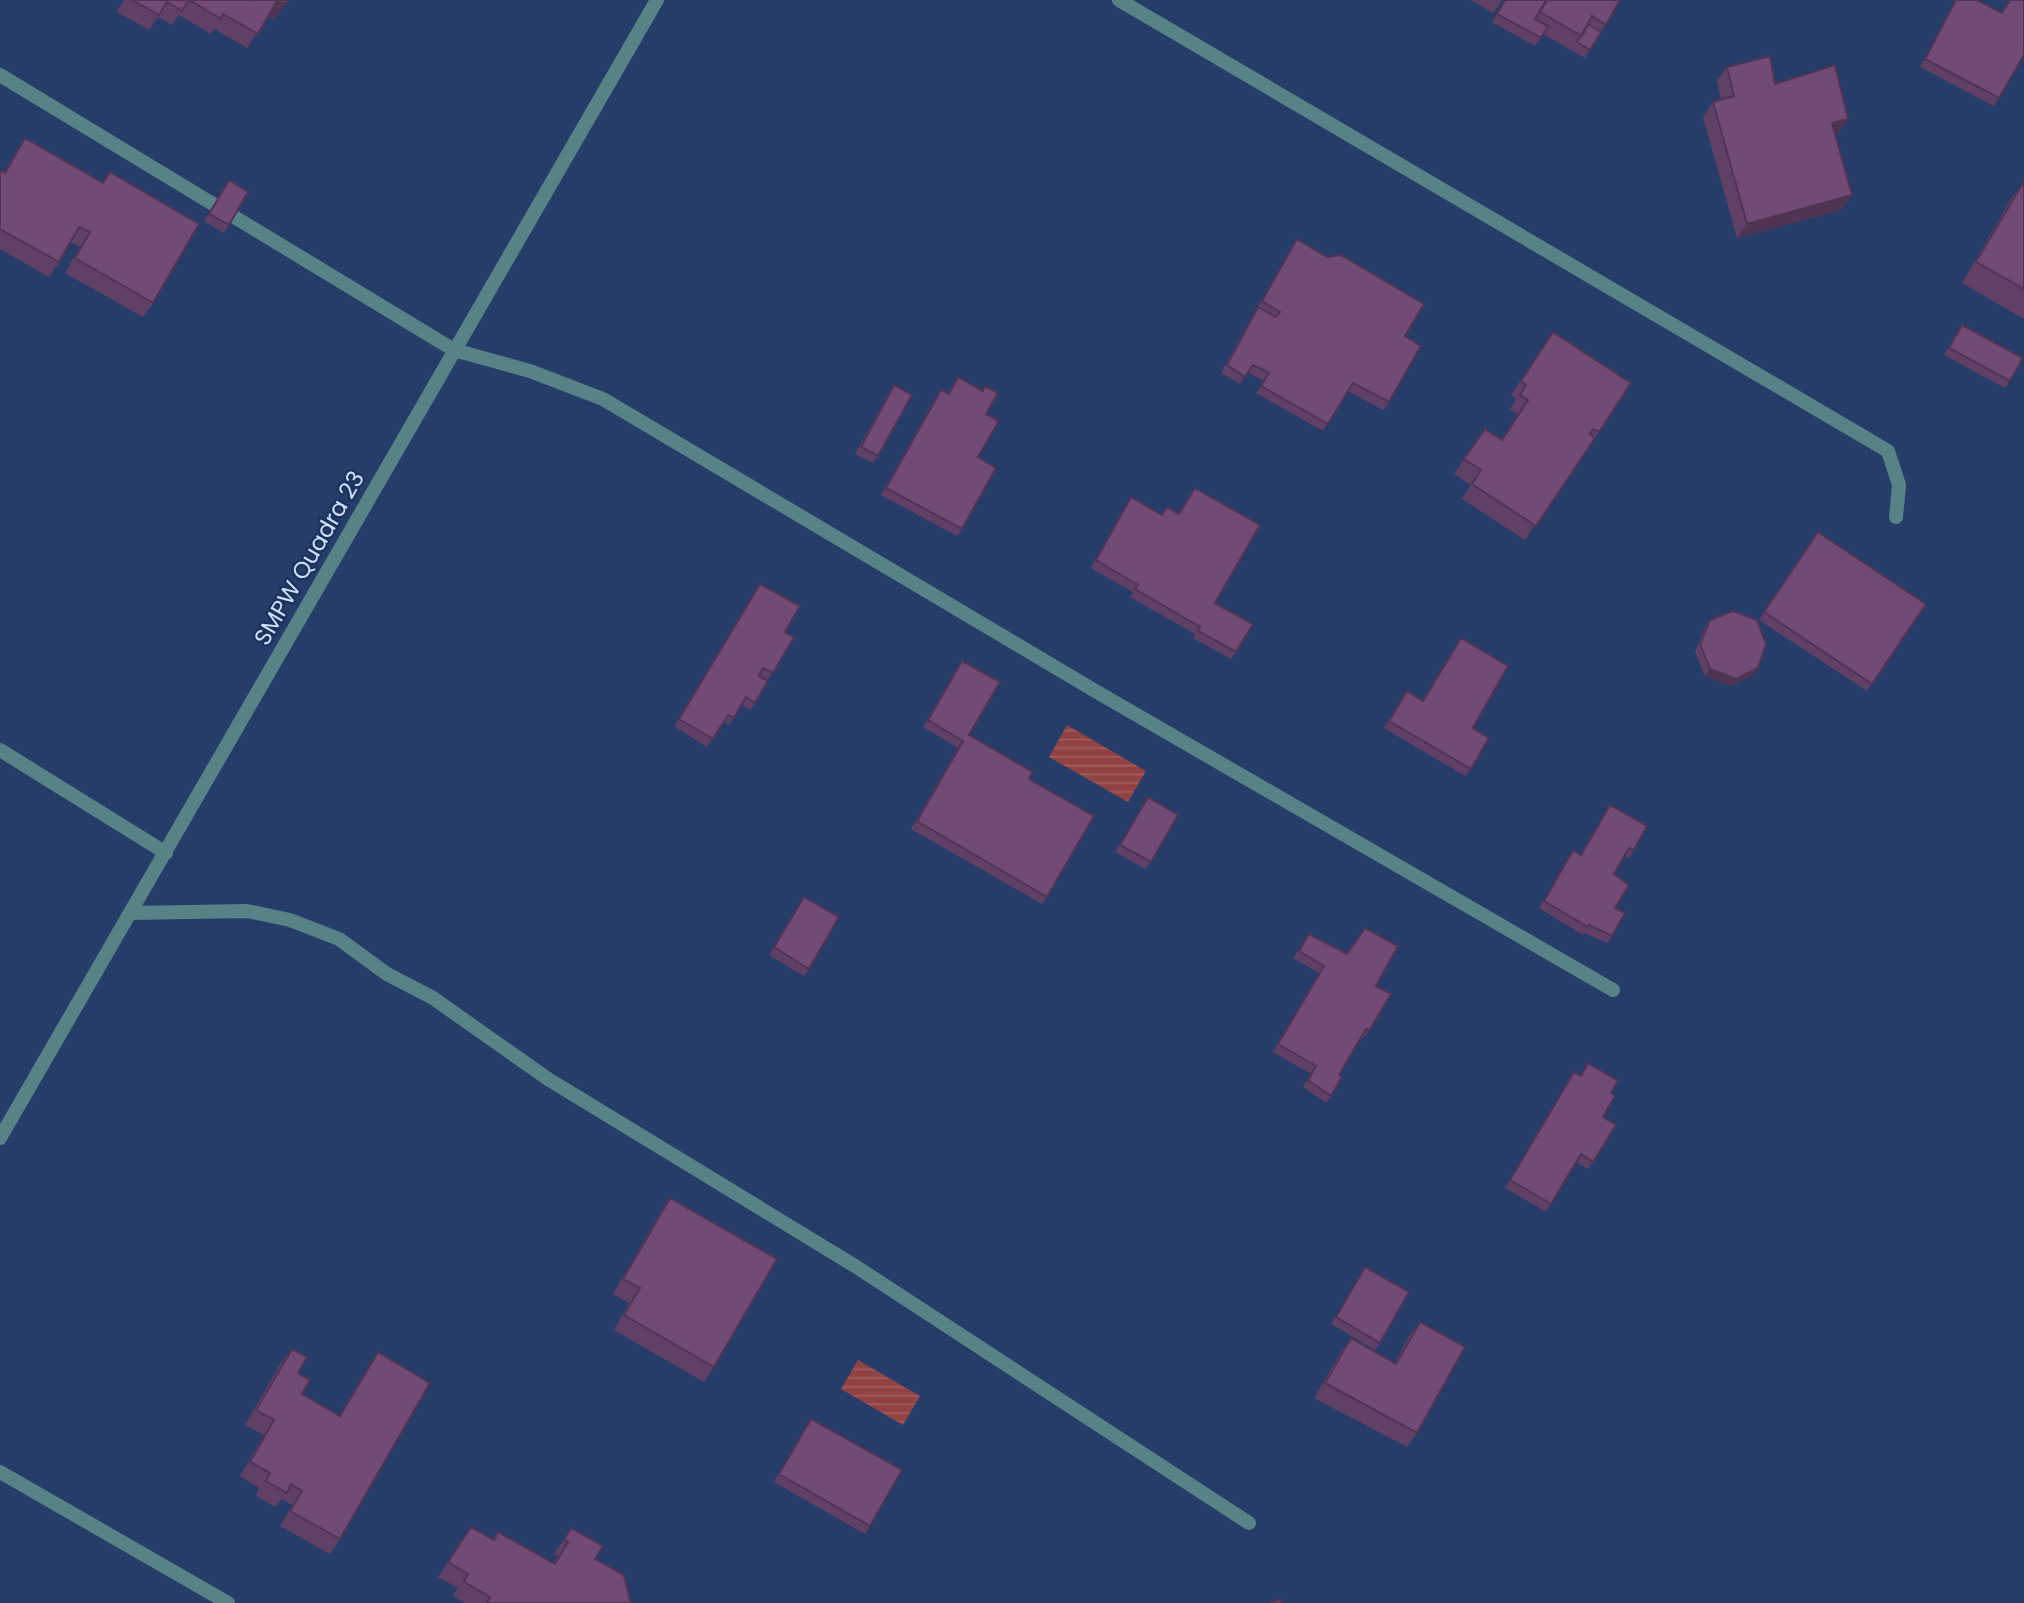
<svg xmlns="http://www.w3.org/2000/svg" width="2024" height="1603" font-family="Poppins,sans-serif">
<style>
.water{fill:url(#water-rules)}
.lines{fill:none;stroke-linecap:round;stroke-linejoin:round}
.minor{stroke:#578387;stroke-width:14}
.tertiary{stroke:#578387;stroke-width:14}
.wall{fill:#614065}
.shaded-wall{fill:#4f3453}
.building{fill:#714a76;stroke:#4f3453;stroke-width:2}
.labels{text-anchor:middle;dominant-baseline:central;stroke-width:5;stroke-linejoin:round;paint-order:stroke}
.street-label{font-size:23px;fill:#d2e1fd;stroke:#1c335e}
</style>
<defs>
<pattern id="water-rules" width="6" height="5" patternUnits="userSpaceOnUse" patternTransform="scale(1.75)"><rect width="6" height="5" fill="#924242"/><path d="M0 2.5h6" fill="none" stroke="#a05d5e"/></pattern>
</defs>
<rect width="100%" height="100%" fill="#263d6a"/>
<path class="water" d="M1067,725l79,46 -18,31 -79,-45z
M858,1360l62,36 -17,29 -62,-36z"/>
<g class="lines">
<path class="minor" d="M1119,0l769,451 11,34 -3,32
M0,75l454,275 76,21 73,28 494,293 516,298
M0,750l166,103
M131,913l116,-2 43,9 49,19 48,35 46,24 115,81 307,187 394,257
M0,1472l228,131"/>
<path class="tertiary" d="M0,1138l657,-1138"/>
</g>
<path class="wall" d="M124,0h164l-13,19 -7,-3 -21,32 -33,-19 -3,5 -32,-19 -7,10 -14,-8 -9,13 -32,-18z
M1471,0h31l-9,13z
M1504,0h116l-35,58 -42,-24 -8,12 -43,-24z
M1955,0h22l25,13 7,-13h15l-25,98 -5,8 -74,-39z
M1727,67l48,17 73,35 -10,14 -3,1 17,61 -11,15 -104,28 -34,-121 10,-15 8,-2 -4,-19z
M25,138l78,44 7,-10 43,131 -10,14 -78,-44 15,-26 -10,-5 -11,20 -10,15 -49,-28v-79l4,2 11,-19z
M229,180v45l-5,8 -20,-12z
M2024,181v138l-62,-36 49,-84z
M1297,239l108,97 -16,66 -6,8 -35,-19 -25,40 -67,-38 8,-12 -16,-9 -8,12 -19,-11 32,-58z
M1962,325l48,56 -5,7 -61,-33z
M1553,332l46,100 -74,108 -63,-41 9,-14 -17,-11 31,-45 16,11 17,-25 -8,-6 6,-10 -5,-4z
M958,377l24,13 3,-4 1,28 -8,43 -16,72 -5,7 -76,-41 55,-98 5,-7 7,3z
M894,385l-16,71 -5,7 -18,-9 34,-61z
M1195,488l20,115 21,49 -5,7 -38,-21 2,-4 -65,-37 3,-5 -42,-24 40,-71 30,18 6,-8 12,7z
M1818,532l108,72 -59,87 -108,-71z
M760,584l25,48 -12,41 -5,7 -9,-4 -4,27 -5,7 -8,-5 -13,20 -6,-3 -16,25 -33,-21z
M1710,620l43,55 -22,11 -26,-10 -10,-24 10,-25z
M1461,638l12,90 -2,41 -6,7 -81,-48 23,-37 15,9z
M962,661l7,74 60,44 18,118 -5,7 -131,-75 47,-81 -35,-21z
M1148,797l3,65 -6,7 -30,-17z
M1610,805l24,45 -5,8 -5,-2 -10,18 1,34 -3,28 -5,7 -22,-10 -2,2 -44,-27 29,-50 5,-8 7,5z
M804,897l5,72 -5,7 -35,-21z
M1309,934l67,52 -7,45 -5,7 -3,-1 -22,38 -8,21 -5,7 -23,-16 8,-13 -38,-22 46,-79 -26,-15z
M1588,1063l23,30 -8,24 -10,45 -5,7 -12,-7 -30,50 -41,-24 64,-108 5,-8 6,3z
M670,1198l44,169 -10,15 -90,-52 15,-27 -16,-9 47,-81z
M1365,1267l15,76 -5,7 -44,-26z
M1420,1322l-3,111 -10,14 -93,-49 27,-46 10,-14 44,25 14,-27z
M292,1349l10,45 37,22 29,-49 10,-15 -38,187 -10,15 -50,-28 12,-21 -10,-6 -6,8 -20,-11 3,-8 -19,-12 24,-41 -19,-10 36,-62z
M811,1419l59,107 -5,8 -91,-52z
M471,1527l22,12 5,-7 56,31 4,-7 -4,-2 17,-26 60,75h-166l-12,-7 5,-8 -20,-11z"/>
<path class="shaded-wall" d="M277,1l9,3 -11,15 -9,-4z
M1848,119l-10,14 -17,5 11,-15z
M1852,195l-11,15 -104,28 10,-14z
M1758,668l-5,7 -22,11 -26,-10 5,-7z"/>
<path class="building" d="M132,0h57l-7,11 -15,-9 -8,13z
M189,0h64l-1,1 1,-1h35l-2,4 -9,-3 -19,33 -35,-20 -2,5z
M1505,0h41l-11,19 13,7 -7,12 -44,-24z
M1547,0h73l-14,25 -14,-9 -10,20 -42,-24z
M1956,0h21l25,13 8,-13h14v55l-25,43 -74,-39z
M1588,24l13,8 -11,18 -13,-8z
M1770,56l5,28 60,-19 13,54 -16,4 20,72 -105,29 -34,-122 21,-6 -7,-29z
M25,138l78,45 7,-11 89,52 -46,79 -78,-45 15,-26 -11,-5 -20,35 -59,-33v-59l5,3z
M229,180l19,12 -19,33 -20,-11z
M2024,181v108l-48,-27z
M1297,239l30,18 14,-2 83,49 -19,32 16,10 -32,56 -36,-19 -25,41 -67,-38 8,-13 -16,-8 -8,12 -18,-12 31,-58 18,10 4,-5 -18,-11z
M1962,325l61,33 -13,23 -61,-33z
M1553,332l78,51 -32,49 -6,-3 -3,5 5,4 -59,88 -64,-42 9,-14 -17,-11 21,-30 17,11 26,-40 -8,-5 6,-10 -5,-4z
M958,377l25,14 2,-5 13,7 -12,21 13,7 -21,36 18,11 -34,61 -76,-41 55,-98 8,4z
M894,385l18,10 -34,61 -17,-9z
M1195,488l65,37 -45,78 38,21 -17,28 -38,-21 2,-4 -65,-38 3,-4 -42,-25 35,-63 31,18 5,-8 12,7z
M1818,532l108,72 -54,80 -108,-72z
M760,584l40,22 -15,26 9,5 -21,36 -10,-5 -4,8 9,5 -13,22 -9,-6 -12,21 -6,-3 -15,24 -34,-20z
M1733,611l24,9 9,24 -8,24 -22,11 -26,-10 -10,-25 10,-24z
M1461,638l47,28 -35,62 16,10 -18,31 -82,-48 18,-30 16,10z
M962,661l38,21 -31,53 64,37 -4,7 65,37 -47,81 -130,-76 46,-80 -35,-21z
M1148,797l30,18 -27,47 -31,-17z
M1610,805l37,21 -13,24 -5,-2 -15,26 15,11 -14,23 10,5 -13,23 -23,-11 -1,2 -44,-26 29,-51 8,5z
M804,897l35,20 -30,52 -35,-22z
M1365,928l33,18 -22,40 15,8 -22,37 -3,-2 -27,46 3,2 -11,19 -23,-16 8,-14 -38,-22 46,-78 -25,-15 10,-17 38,20z
M1588,1063l30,18 -7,12 4,3 -12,21 13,8 -23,37 -12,-8 -30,50 -41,-24 64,-108 7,4z
M670,1198l107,61 -63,108 -90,-52 16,-27 -17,-9z
M1365,1267l44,25 -29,51 -44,-26z
M1420,1322l45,25 -48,86 -92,-50 26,-45 45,26z
M292,1349l15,8 -9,16 12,7 -8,14 38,22 38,-64 52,31 -90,156 -50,-28 12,-20 -11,-7 -4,9 -21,-12 4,-8 -20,-11 24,-42 -18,-10z
M811,1419l91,51 -32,56 -91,-52z
M471,1527l23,13 4,-8 57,32 13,-22 -4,-2 7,-12 32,18 -8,13 29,16 7,28h-144l3,-6 -26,-15 4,-8 -20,-12z
M1281,1599l1,4h-13z"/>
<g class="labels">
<g class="street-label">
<text transform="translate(309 558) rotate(-60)">SMPW Quadra 23</text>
</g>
</g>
</svg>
